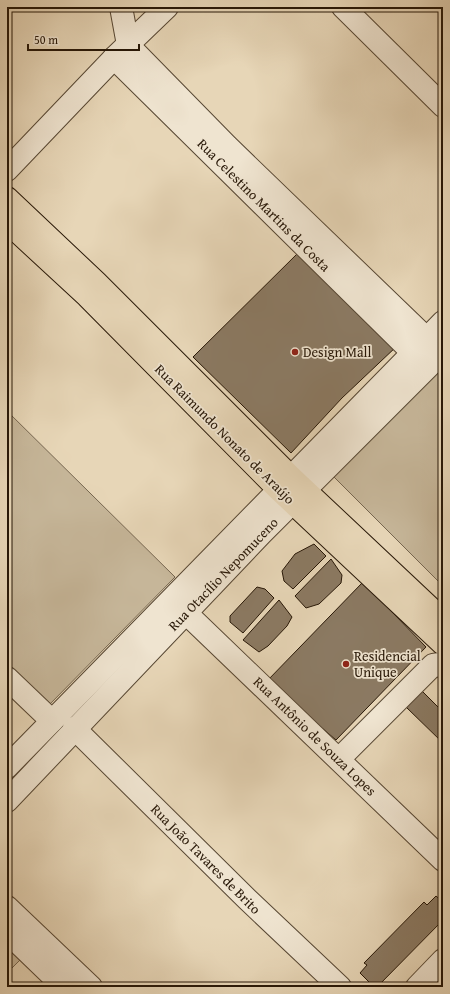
<svg xmlns="http://www.w3.org/2000/svg" width="450" height="994" font-family="'Gentium Book Plus',serif">
  <style>
    .green { fill: #c6b699; stroke: #766650 }
    .building { fill: #8b7a63; stroke: #271707 }
    .lines { fill: none; stroke-linecap: round; stroke-linejoin: round }
    .minor-casing { stroke: #574733; stroke-width: 24 }
    .major-casing { stroke: #271707; stroke-width: 24 }
    .minor { stroke: #efe4d0; stroke-width: 22 }
    .major { stroke: #e7d6b7; stroke-width: 22 }
    .poi-dot { fill: #8f2418; stroke: #efe4d0; stroke-width: 1.5 }
    .labels { text-anchor: middle; stroke-width: 3.5; stroke-linejoin: round; paint-order: stroke }
    .street-label { font-size: 14px; fill: #271707; stroke: #efe4d0 }
    .poi-label { font-size: 14px; fill: #271707; stroke: #efe4d0; text-anchor: start }
  </style>
  <rect width="100%" height="100%" fill="#e7d6b7"/>
  <filter id="stains"><feTurbulence type="fractalNoise" baseFrequency=".005" numOctaves="4"/><feColorMatrix values="0 0 0 0 .2 0 0 0 0 .09 0 0 0 0 .02 0 0 0 .5 -.17"/></filter>
  <radialGradient id="worn" r=".72"><stop offset=".6" stop-color="#630" stop-opacity="0"/><stop offset="1" stop-color="#630" stop-opacity=".3"/></radialGradient>
  <g class="green">
    <polygon points="443,366 443,586 334,477"/>
    <polygon points="7,411 175,577 49,705 7,663"/>
    <polygon points="7,936 26,954 7,973"/>
  </g>
  <g class="building">
    <polygon points="299,252 397,346 342,398 291,453 193,357"/>
    <polygon points="314,544 326,556 293,589 284,581 282,571 295,554"/>
    <polygon points="331,559 342,575 341,583 319,604 306,608 295,596"/>
    <polygon points="363,582 426,647 336,740 267,681"/>
    <polygon points="257,587 265,589 274,598 243,633 230,622 230,616"/>
    <polygon points="279,600 292,617 287,626 268,646 259,652 243,640"/>
    <polygon points="422,691 443,712 443,743 406,707"/>
    <polygon points="436,896 443,902 443,920 377,987 374,987 360,973 367,965 364,963 424,902 427,905"/>
  </g>
  <g class="lines">
    <g class="minor-casing">
      <g id="minor">
        <polyline points="121,7 128,45 227,146 427,339"/>
        <polyline points="343,7 443,106"/>
        <polyline points="114,58 413,353"/>
        <polyline points="7,170 114,58 167,7"/>
        <polyline points="186,613 443,860"/>
        <polyline points="7,678 52,721"/>
        <polyline points="74,728 247,899 340,987"/>
        <polyline points="339,759 433,665 440,664 443,667"/>
        <polyline points="7,767 443,322"/>
        <polyline points="7,801 262,533 443,352"/>
        <polyline points="7,907 91,987"/>
        <polyline points="7,932 64,987"/>
        <polyline points="417,987 443,960"/>
      </g>
    </g>
    <g class="major-casing">
      <g id="major">
        <polyline points="7,198 97,283 291,477 443,620"/>
        <polyline points="7,222 87,296 279,490 443,644"/>
      </g>
    </g>
    <use href="#minor" class="minor"/>
    <use href="#major" class="major"/>
  </g>
  <g class="poi-dot">
    <circle cx="295" cy="352" r="4"/>
    <circle cx="346" cy="664" r="4"/>
  </g>
  <g class="labels">
    <g class="street-label">
      <text transform="translate(264 205) rotate(45)" y="5">Rua Celestino Martins da Costa</text>
      <text transform="translate(225 434) rotate(45)" y="5">Rua Raimundo Nonato de Araújo</text>
      <text transform="translate(223 574) rotate(-46)" y="5">Rua Otacílio Nepomuceno</text>
      <text transform="translate(315 736) rotate(44)" y="5">Rua Antônio de Souza Lopes</text>
      <text transform="translate(206 859) rotate(45)" y="5">Rua João Tavares de Brito</text>
    </g>
    <g class="poi-label">
      <text x="303" y="357">Design Mall</text>
      <text x="354" y="661">Residencial<tspan x="354" dy="16">Unique</tspan></text>
    </g>
  </g>
  <rect width="450" height="994" fill="none" stroke="#e7d6b7" stroke-width="24"/>
  <rect x="8" y="8" width="434" height="978" fill="none" stroke="#271707" stroke-width="2"/>
  <rect x="12" y="12" width="426" height="970" fill="none" stroke="#271707"/>
  <path d="M28 44v6h111v-6" fill="none" stroke="#271707" stroke-width="2"/>
  <text x="34" y="44" font-size="12" fill="#271707" stroke="#efe4d0" stroke-width="3" paint-order="stroke">50 m</text>
  <rect width="100%" height="100%" filter="url(#stains)"/>
  <rect width="100%" height="100%" fill="url(#worn)"/>
</svg>
